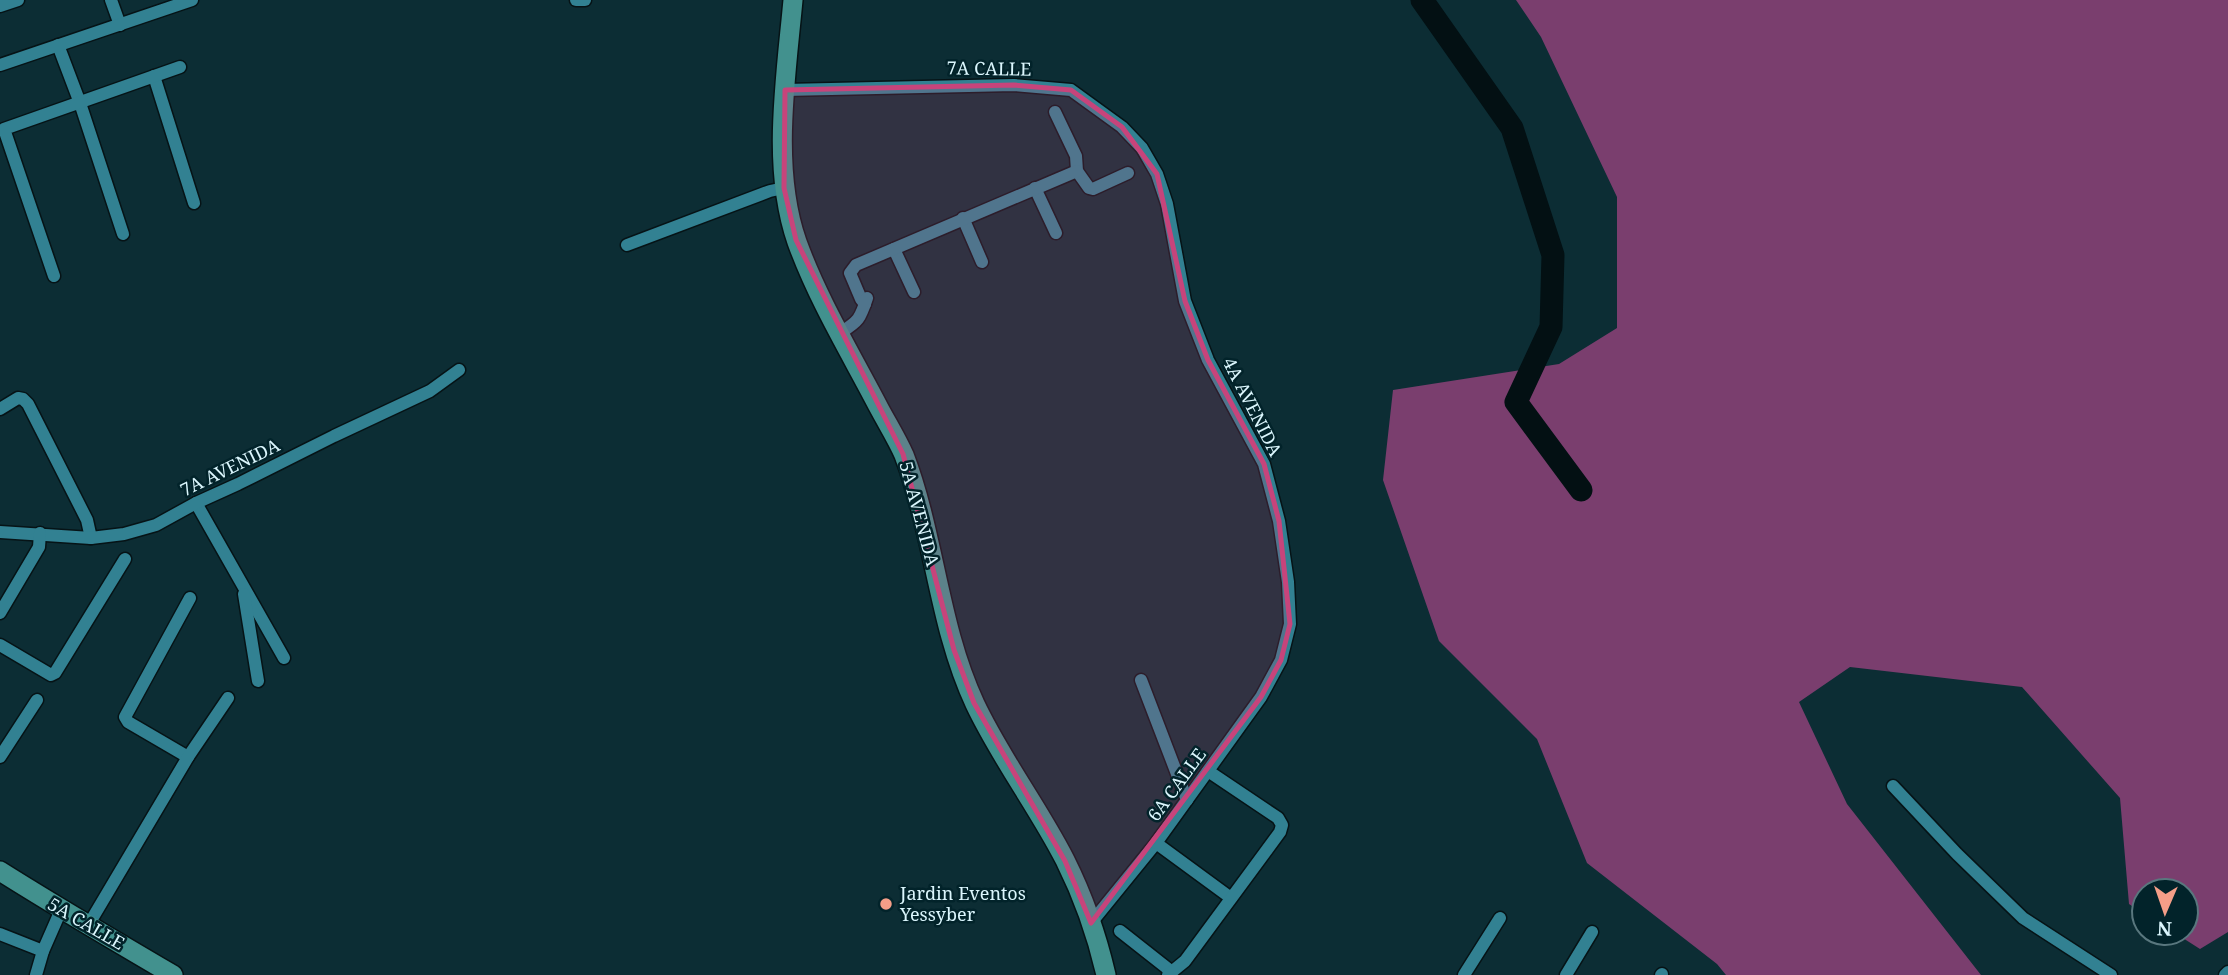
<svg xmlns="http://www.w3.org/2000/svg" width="2228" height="975" font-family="'Noto Serif',serif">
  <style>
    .forest { fill: #7a3e6e }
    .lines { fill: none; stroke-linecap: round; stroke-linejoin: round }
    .river { stroke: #031013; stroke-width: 23 }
    .street-casing { stroke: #061316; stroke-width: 15 }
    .secondary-casing { stroke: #061316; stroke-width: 22 }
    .street { stroke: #328192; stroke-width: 12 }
    .secondary { stroke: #42918e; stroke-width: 19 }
    .marked { fill: #c7447b; fill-opacity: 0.2; stroke: #c7447b; stroke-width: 5; stroke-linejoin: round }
    .poi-dot { fill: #f49e88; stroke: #02232a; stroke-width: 2.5 }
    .labels { text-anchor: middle; stroke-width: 5; stroke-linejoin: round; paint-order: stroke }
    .street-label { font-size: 18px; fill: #dbf6fd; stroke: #02232a }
    .poi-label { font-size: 18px; fill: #dbf6fd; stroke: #02232a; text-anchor: start }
  </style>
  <rect width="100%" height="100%" fill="#0c2d34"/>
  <polygon class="forest" points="1516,0 2228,0 2228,932 2200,949 2175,933 2186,933 2186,891 2144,891 2144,914 2129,904 2120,798 2022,687 1850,667 1799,702 1847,804 1981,975 1726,975 1717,964 1587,863 1537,739 1439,641 1383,480 1393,390 1559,364 1617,328 1617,197 1541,37"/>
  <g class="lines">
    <polyline class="river" points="1422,0 1512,128 1553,255 1551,327 1516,402 1581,490"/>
    <g class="street-casing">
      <g id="street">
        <polyline points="111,0 120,25"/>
        <polyline points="576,0 585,0"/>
        <polyline points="0,6 18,0"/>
        <polyline points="58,45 80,103 123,234"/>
        <polyline points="0,65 192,0"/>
        <polyline points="154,76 194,203"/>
        <polyline points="785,90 1014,85 1071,90 1122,127 1142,148 1157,174 1167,204 1185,301 1208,360 1264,464 1279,521 1288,582 1290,624 1281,660 1261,697 1156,843 1091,923"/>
        <polyline points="1055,112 1076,156 1077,171 1089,188 1093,189 1128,173"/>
        <polyline points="1035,188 1056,233"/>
        <polyline points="963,218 982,262"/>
        <polyline points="627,245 770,191 784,188"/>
        <polyline points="894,249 914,292"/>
        <polyline points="54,276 4,129 180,67"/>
        <polyline points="865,304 861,299 850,273 856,265 1077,171"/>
        <path d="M840,333C859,321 860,319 867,298"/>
        <polyline points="0,409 18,398 23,399 28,404 87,520 91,538"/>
        <polyline points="196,503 284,658"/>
        <polyline points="0,532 91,538 124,534 156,525 196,503 238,484 334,436 430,391 459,370"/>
        <polyline points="244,594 258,681"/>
        <polyline points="0,613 39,547 40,533"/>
        <polyline points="0,645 51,675 55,673 125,559"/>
        <polyline points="1141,680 1187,800"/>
        <polyline points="0,757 37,700"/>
        <polyline points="188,757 128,722 125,717 190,598"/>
        <polyline points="1893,786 1957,854 2023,918 2111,975"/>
        <polyline points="1156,843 1231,898"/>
        <polyline points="89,924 188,757 228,698"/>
        <polyline points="1120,931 1172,972"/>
        <polyline points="0,934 43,951"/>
        <polyline points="36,975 43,951 61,910"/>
        <polyline points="1168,975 1185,961 1280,832 1282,825 1278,818 1208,771"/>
        <polyline points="1464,975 1500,918"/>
        <polyline points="1566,975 1592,932"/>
        <polyline points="1661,975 1662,974"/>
        <polyline points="2225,975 2228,972"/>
      </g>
    </g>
    <g class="secondary-casing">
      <g id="secondary">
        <path d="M793,0C786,77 771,168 797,242C818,300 851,354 879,408C887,423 897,439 904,455C935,536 938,625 975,704C1001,759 1038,807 1065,860C1083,896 1097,936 1106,975"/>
        <path d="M0,871C57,907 115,941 173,975"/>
      </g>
    </g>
    <use href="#street" class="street"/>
    <use href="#secondary" class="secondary"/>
  </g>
  <path class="marked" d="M1014,85L1071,90L1122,127L1157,174L1185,301L1208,360L1264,464L1279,521L1290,624L1281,660L1261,697L1091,923L1065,861L974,703L954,650L903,454L796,240L784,188L785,90Z"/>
  <circle class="poi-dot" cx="886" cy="904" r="7"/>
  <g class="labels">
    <g class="street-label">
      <text transform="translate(989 69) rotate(1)" y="6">7A CALLE</text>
      <text transform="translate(1252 407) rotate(63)" y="6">4A AVENIDA</text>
      <text transform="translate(230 468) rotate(-26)" y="6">7A AVENIDA</text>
      <text transform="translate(919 514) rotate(75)" y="6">5A AVENIDA</text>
      <text transform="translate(1177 785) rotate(-54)" y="6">6A CALLE</text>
      <text transform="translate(86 924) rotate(30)" y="6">5A CALLE</text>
    </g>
    <g class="poi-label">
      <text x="900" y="900">Jardin Eventos<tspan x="900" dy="21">Yessyber</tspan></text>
    </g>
  </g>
  <g transform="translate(2165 912) rotate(182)"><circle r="33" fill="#02232a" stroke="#59777e" stroke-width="2"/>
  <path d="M0-5L12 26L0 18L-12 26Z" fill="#f49e88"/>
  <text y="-10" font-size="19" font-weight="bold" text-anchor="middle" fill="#dbf6fd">N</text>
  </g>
</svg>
